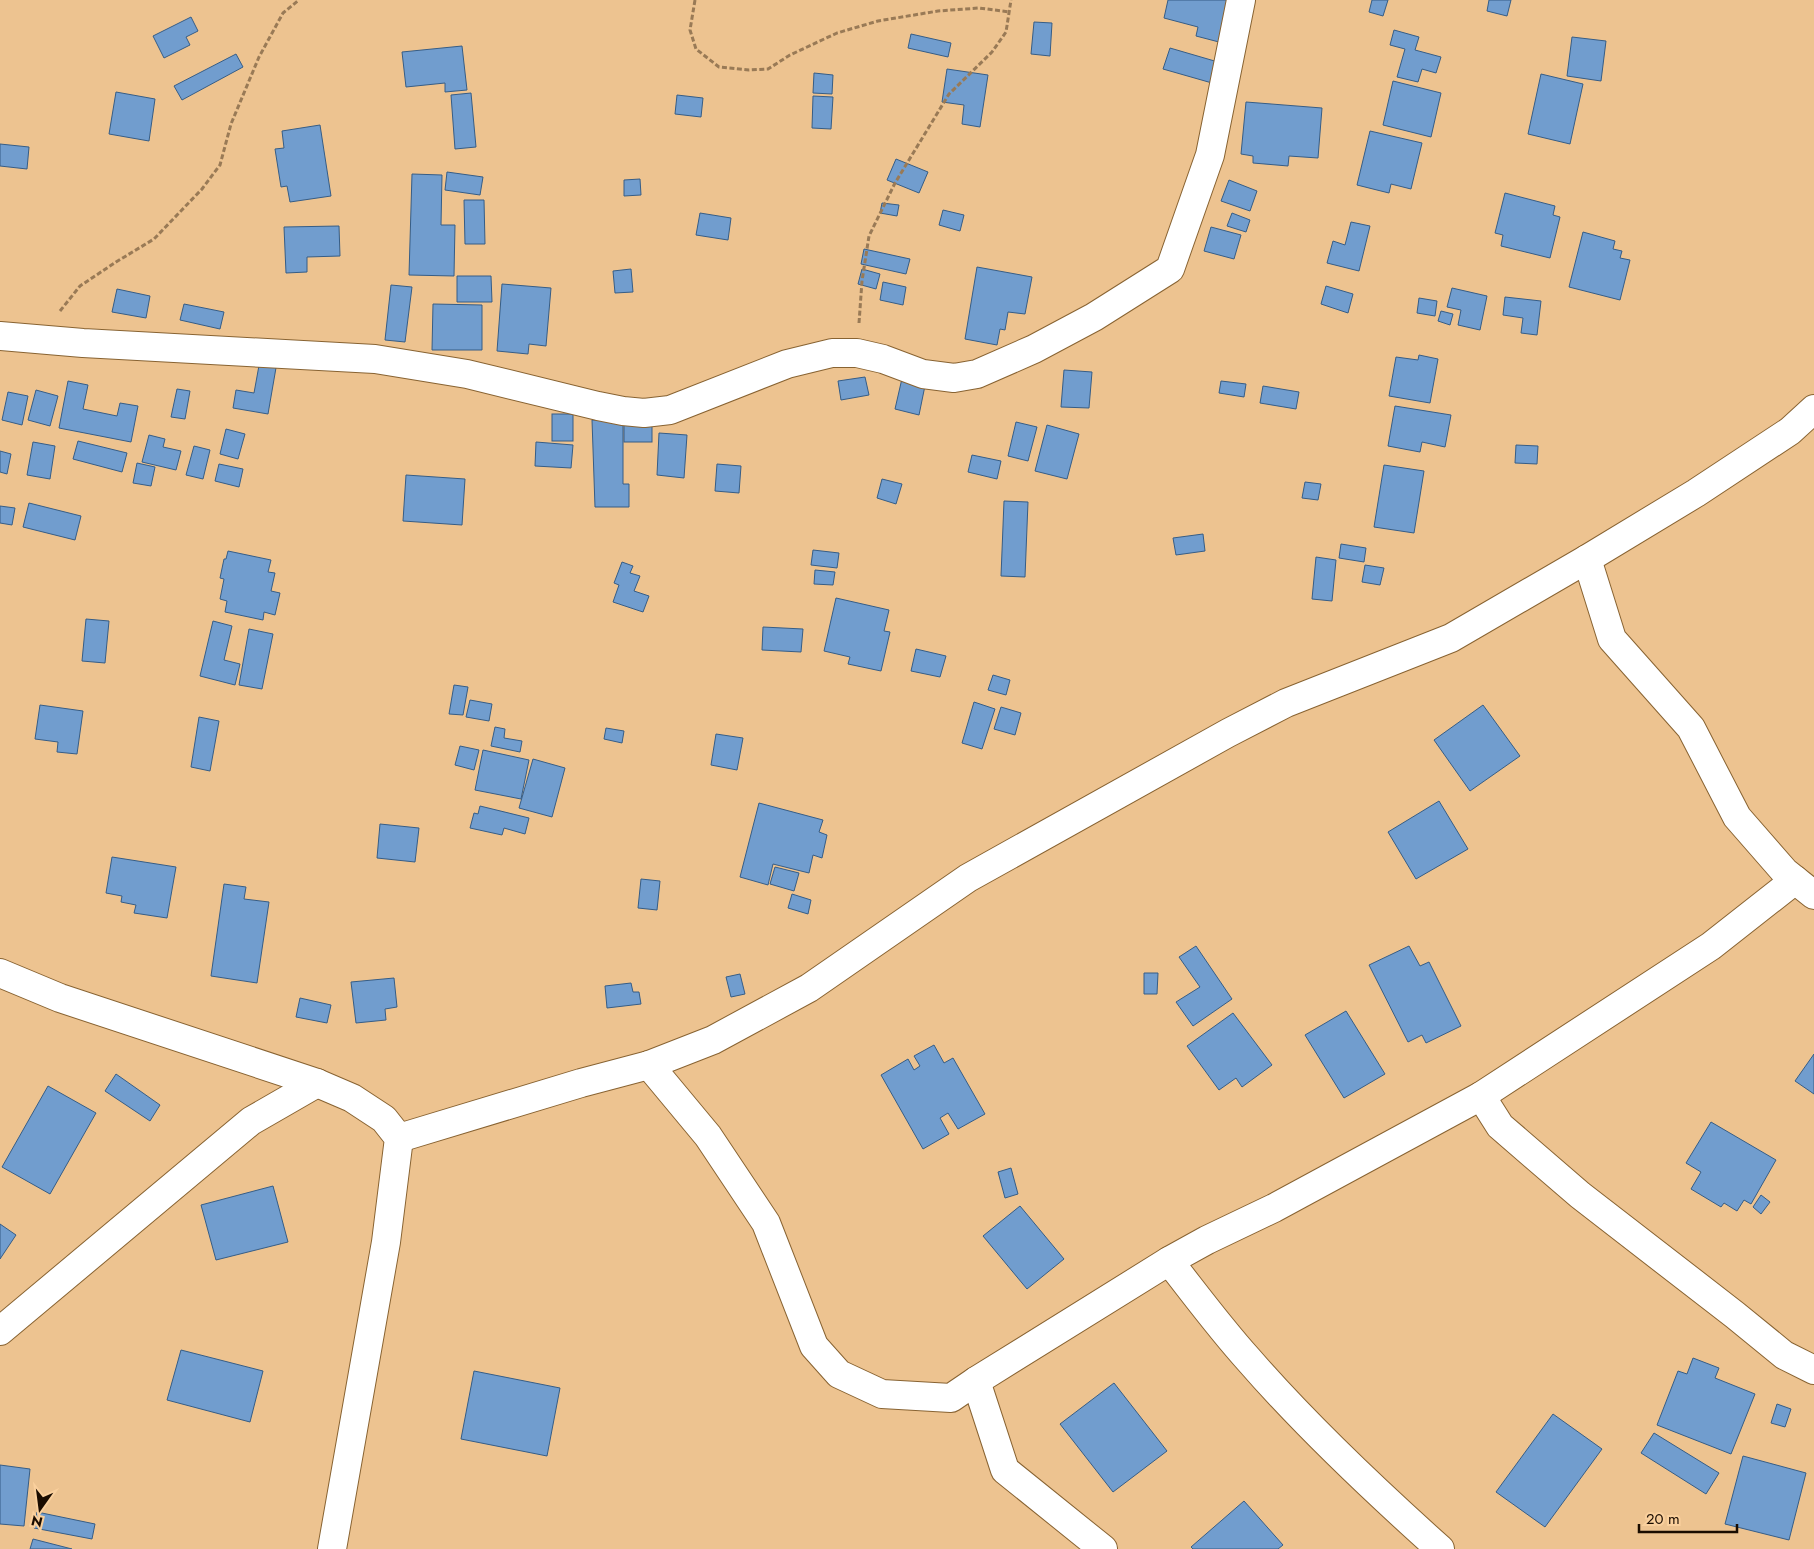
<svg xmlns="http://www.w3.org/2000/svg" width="1814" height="1549" font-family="Jost,sans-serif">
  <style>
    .building { fill: #719dce; stroke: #365d86 }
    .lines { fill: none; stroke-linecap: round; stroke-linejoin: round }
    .minor-casing { stroke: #886332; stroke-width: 30 }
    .tertiary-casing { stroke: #886332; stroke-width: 30 }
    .path { stroke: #997a56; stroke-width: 3; stroke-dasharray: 5 2.5; stroke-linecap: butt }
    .minor { stroke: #fff; stroke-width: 28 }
    .tertiary { stroke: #fff; stroke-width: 28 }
  </style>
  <rect width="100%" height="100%" fill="#edc390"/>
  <g class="building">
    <polygon points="1168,0 1228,0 1219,42 1196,36 1198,27 1164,18"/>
    <polygon points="1372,0 1388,0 1383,16 1369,12"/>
    <polygon points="1489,0 1511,0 1507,16 1487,11"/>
    <polygon points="191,17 198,31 186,37 190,45 164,58 153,36"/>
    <polygon points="1034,22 1052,23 1050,56 1031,54"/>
    <polygon points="1394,30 1419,37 1415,50 1441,57 1436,73 1422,69 1418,82 1397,77 1405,49 1390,45"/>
    <polygon points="911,34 951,43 948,57 908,48"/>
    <polygon points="1572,37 1606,41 1601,81 1567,76"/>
    <polygon points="462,46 467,90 445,92 445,83 406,87 402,52"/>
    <polygon points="1170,48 1218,62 1212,83 1163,69"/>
    <polygon points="236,54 243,67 182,100 174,86"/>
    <polygon points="947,69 988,75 980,127 962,124 964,105 942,102"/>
    <polygon points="814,73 833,75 832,94 813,93"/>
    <polygon points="1541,74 1583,84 1570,144 1528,134"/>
    <polygon points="1393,81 1441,93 1431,137 1383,125"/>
    <polygon points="116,92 155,99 149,141 109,134"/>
    <polygon points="471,93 476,147 455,149 451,95"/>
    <polygon points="677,95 703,98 701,117 675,114"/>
    <polygon points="813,96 833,97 831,129 812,128"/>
    <polygon points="1246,102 1322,108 1318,158 1289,156 1288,166 1253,163 1253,156 1241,154"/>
    <polygon points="320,125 331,196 290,202 287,186 281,187 275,149 284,148 282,131"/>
    <polygon points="1370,131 1422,143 1411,189 1391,184 1389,193 1357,185"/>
    <polygon points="0,144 29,147 27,169 0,166"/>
    <polygon points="896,159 928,172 919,193 887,180"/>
    <polygon points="447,172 483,177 480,195 445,190"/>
    <polygon points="412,174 442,175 441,225 455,225 454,276 409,275"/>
    <polygon points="640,179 641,195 624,196 624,180"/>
    <polygon points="1229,180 1257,191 1250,211 1221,201"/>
    <polygon points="1505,193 1555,206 1553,215 1560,217 1550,258 1501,246 1503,235 1495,233"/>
    <polygon points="464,200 484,200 485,244 465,244"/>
    <polygon points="882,203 899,205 897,216 880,213"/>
    <polygon points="943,210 964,215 960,231 939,225"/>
    <polygon points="700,213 731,218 728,240 696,235"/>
    <polygon points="1232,213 1250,220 1246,232 1227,226"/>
    <polygon points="1351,222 1370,226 1359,271 1327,263 1333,241 1345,245"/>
    <polygon points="339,226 340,256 307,257 307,272 286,273 284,227"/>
    <polygon points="1211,227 1241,235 1234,259 1204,251"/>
    <polygon points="1583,232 1615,241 1613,249 1622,251 1620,258 1630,260 1620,300 1569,287"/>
    <polygon points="864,249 910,259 906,274 861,264"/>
    <polygon points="977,267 1032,277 1025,314 1008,312 1005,330 1000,329 997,345 965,339"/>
    <polygon points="631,269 633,292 615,293 613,271"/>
    <polygon points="862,269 880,274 876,289 858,284"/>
    <polygon points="457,276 491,276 492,302 457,302"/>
    <polygon points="883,282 906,287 903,305 880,300"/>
    <polygon points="502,284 551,288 546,346 529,344 528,354 497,351"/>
    <polygon points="391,285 412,287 405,342 385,340"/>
    <polygon points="1326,286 1353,294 1348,313 1321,304"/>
    <polygon points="1452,288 1487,296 1480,330 1458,325 1461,310 1447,307"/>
    <polygon points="117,289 150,296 146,318 112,312"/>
    <polygon points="1505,297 1541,301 1537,335 1521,333 1523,318 1503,315"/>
    <polygon points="1419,298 1437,301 1435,316 1417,313"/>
    <polygon points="184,304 224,312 220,329 180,320"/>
    <polygon points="433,304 482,305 482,350 432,350"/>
    <polygon points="1441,311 1453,314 1450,325 1438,321"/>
    <polygon points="1419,355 1438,359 1430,403 1389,396 1396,357 1418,360"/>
    <polygon points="260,360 277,362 268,414 233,408 236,390 254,393"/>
    <polygon points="906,361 929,366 919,415 895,409"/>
    <polygon points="1064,370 1092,372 1089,408 1061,407"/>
    <polygon points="865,377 869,395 841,400 838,381"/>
    <polygon points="68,381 88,385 83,409 117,416 120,403 138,406 131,442 59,428"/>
    <polygon points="1221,381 1246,384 1244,397 1219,393"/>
    <polygon points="1263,386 1299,392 1296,409 1260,403"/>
    <polygon points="177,389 190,391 185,419 171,417"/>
    <polygon points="36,390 58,396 50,426 28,420"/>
    <polygon points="8,392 28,396 22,425 2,420"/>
    <polygon points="1395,406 1451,415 1445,447 1422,442 1420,452 1388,446"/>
    <rect x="552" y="414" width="21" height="27"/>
    <polygon points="592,420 623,420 623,484 629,484 629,507 595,507"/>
    <rect x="624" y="421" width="28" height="21"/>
    <polygon points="1016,422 1037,427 1028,461 1008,456"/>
    <polygon points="1047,425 1079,434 1067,479 1035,471"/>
    <polygon points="226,429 245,434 238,459 220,454"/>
    <polygon points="659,433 687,435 684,478 657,475"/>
    <polygon points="149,435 165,439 163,447 181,451 176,470 142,462"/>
    <polygon points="78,441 127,453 122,472 73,459"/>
    <polygon points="33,442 55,446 50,479 27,475"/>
    <polygon points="536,442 573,445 571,468 535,466"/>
    <polygon points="1516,445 1538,446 1537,464 1515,463"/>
    <polygon points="194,446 210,450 203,479 186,475"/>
    <polygon points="0,451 11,454 7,474 0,472"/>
    <polygon points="972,455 1001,461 997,479 968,472"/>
    <polygon points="137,463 155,467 151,486 133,483"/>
    <polygon points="219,464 243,469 239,487 215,481"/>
    <polygon points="717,464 741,466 739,493 715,491"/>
    <polygon points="1384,465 1424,471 1414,533 1374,527"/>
    <polygon points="406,475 465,479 462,525 403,521"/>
    <polygon points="882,479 902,484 896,504 877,498"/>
    <polygon points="1305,482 1321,484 1318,500 1302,498"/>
    <polygon points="1004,501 1028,502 1025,577 1001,576"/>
    <polygon points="29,503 81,516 75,540 23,527"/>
    <polygon points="0,506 15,508 12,525 0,523"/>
    <polygon points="1203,534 1205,551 1176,555 1173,538"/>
    <polygon points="1341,544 1366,548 1364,562 1339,558"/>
    <polygon points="813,550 839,553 837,568 811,565"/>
    <polygon points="228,551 271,560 268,572 275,573 271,591 280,593 275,615 264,612 263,620 225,612 227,601 220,599 224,579 220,578 224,559 226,559"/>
    <polygon points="1316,557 1336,560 1332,601 1312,599"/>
    <polygon points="622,562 633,566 630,573 640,576 634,591 649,596 643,612 613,602 619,585 614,583"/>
    <polygon points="1365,565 1384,568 1380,585 1362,582"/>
    <polygon points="815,570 835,572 833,585 814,584"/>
    <polygon points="836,598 889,610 884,631 890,632 881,671 848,664 850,657 824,651"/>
    <polygon points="86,619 109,621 105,663 82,661"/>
    <polygon points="213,621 232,626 224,660 240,664 235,685 200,676"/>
    <polygon points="763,627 803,629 801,652 762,650"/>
    <polygon points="249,629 273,634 262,689 239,685"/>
    <polygon points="916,649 946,656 940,677 911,671"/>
    <polygon points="993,675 1010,680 1006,695 988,690"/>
    <polygon points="454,685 468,687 463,715 449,714"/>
    <polygon points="470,700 492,704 489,721 466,717"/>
    <polygon points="974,702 995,709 982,749 962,743"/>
    <polygon points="40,705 83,711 77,754 57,752 58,742 35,739"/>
    <polygon points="1483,705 1520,756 1470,791 1434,740"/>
    <polygon points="1001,707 1021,713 1015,735 994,729"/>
    <polygon points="199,717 219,721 210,771 191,767"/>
    <polygon points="495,727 505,729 504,738 522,741 520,752 491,746"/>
    <polygon points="606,728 624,731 622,743 604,739"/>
    <polygon points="716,734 743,738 737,770 711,765"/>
    <polygon points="460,746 479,750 474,770 455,765"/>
    <polygon points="483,750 529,760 521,799 475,790"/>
    <polygon points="533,759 565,768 552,817 519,808"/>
    <polygon points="1439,801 1468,849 1416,879 1388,832"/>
    <polygon points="759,803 823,820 819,832 827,835 822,858 813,855 809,873 773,864 768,885 740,877"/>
    <polygon points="480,806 529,818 525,834 504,828 502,835 470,828 474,813 478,814"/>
    <polygon points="380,824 419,828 415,862 377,858"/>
    <polygon points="112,857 176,867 167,918 134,913 136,905 121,902 122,896 106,893"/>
    <polygon points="775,867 799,873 794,891 770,884"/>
    <polygon points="641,879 660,881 657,910 638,908"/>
    <polygon points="224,884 246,887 244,899 269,902 257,983 211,976"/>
    <polygon points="792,894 811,900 808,914 788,908"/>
    <polygon points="1196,946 1232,999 1193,1026 1176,1002 1200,987 1179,957"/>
    <polygon points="1409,946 1420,966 1429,962 1461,1026 1426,1043 1422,1035 1408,1042 1369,965"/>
    <polygon points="1144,973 1158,973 1157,994 1144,994"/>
    <polygon points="740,974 745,994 731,997 726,977"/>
    <polygon points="394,978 397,1007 385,1009 386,1020 356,1023 351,982"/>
    <polygon points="631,983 633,992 639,992 641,1004 607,1008 605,986"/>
    <polygon points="300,998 331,1005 327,1023 296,1017"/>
    <polygon points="1346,1011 1385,1074 1344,1098 1305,1035"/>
    <polygon points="1233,1013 1272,1065 1242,1087 1236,1078 1219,1090 1187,1046"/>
    <polygon points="934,1045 944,1063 953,1058 985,1114 958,1129 948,1113 940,1118 949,1134 923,1149 881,1075 908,1059 914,1070 920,1066 914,1056"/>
    <polygon points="1814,1054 1814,1094 1795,1081"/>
    <polygon points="116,1074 160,1105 150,1121 105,1091"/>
    <polygon points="48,1086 96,1113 50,1194 2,1167"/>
    <polygon points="1711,1122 1776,1160 1751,1204 1744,1200 1737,1211 1724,1203 1721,1207 1691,1189 1701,1172 1686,1163"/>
    <polygon points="1011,1168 1018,1194 1005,1198 998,1172"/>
    <polygon points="273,1186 288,1242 216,1260 201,1205"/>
    <polygon points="1761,1195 1770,1202 1761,1214 1753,1207"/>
    <polygon points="1020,1206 1064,1259 1027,1289 983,1236"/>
    <polygon points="0,1224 16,1235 0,1259"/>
    <polygon points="181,1350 263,1371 250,1422 167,1400"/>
    <polygon points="1693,1358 1719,1368 1715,1378 1755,1394 1731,1454 1657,1425 1678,1371 1687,1374"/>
    <polygon points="474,1371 560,1388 547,1456 461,1439"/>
    <polygon points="1114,1383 1167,1451 1113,1492 1060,1424"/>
    <polygon points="1777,1404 1791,1409 1785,1427 1771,1423"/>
    <polygon points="1553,1414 1602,1449 1545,1527 1496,1492"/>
    <polygon points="1654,1433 1719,1473 1706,1494 1641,1453"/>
    <polygon points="1743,1456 1806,1473 1789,1540 1725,1524"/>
    <polygon points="0,1465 30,1469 24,1526 0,1524"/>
    <polygon points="1244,1501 1283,1545 1278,1549 1193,1549 1191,1547"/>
    <polygon points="37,1512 95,1524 92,1539 34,1528"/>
    <polygon points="33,1539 72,1549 30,1549"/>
  </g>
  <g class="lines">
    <g class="minor-casing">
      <g id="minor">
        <polyline points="0,336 83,343 375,359 467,374 598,406 623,411 644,413 670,410 787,364 832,353 857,353 883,359 923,374 954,378 977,374 1034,349 1094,317 1170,269 1210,155 1241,0"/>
        <polyline points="1587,559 1612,639 1691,728 1737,817 1785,872 1814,895"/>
        <polyline points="649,1065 708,1136 766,1223 814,1346 839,1374 882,1394 951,1398 976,1381 1169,1261 1207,1240 1274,1208 1481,1096 1500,1126 1580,1195 1735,1315 1784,1355 1814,1370"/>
        <polyline points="1481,1096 1711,946 1795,880"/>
        <polyline points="399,1138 581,1083 649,1065 713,1040 809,988 968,878 1228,733 1286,703 1451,638 1587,559 1696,493 1790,431 1814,409"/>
        <path d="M1169,1261C1195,1294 1220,1328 1248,1359C1307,1427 1373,1489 1440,1549"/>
        <polyline points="0,1331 251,1121 317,1083"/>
        <polyline points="976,1381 1005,1470 1103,1549"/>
      </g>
    </g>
    <g class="tertiary-casing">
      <polyline id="tertiary" points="0,973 60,998 317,1083 352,1098 384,1119 399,1138 386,1242 332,1549"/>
    </g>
    <g class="path">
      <polyline points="695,0 690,30 696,49 719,67 749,70 768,69 790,55 837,33 878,21 938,11 979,8 1010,12"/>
      <polyline points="60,311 80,286 116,262 154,239 202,189 220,165 231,124 259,57 283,13 299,0"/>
      <polyline points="859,323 862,281 869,236 895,183 949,94 992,52 1006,32 1011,0"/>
    </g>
    <use href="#minor" class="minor"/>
    <use href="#tertiary" class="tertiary"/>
  </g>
  <g transform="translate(40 1509) rotate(194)" stroke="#fad09d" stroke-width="4" paint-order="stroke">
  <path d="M0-4L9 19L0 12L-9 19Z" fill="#1a0c00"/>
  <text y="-8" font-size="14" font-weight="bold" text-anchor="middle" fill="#1a0c00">N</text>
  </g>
  <path d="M1639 1524v8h98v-8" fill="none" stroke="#1a0c00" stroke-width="2.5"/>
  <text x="1646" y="1524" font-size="15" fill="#1a0c00" stroke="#fad09d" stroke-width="4" paint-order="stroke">20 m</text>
</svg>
